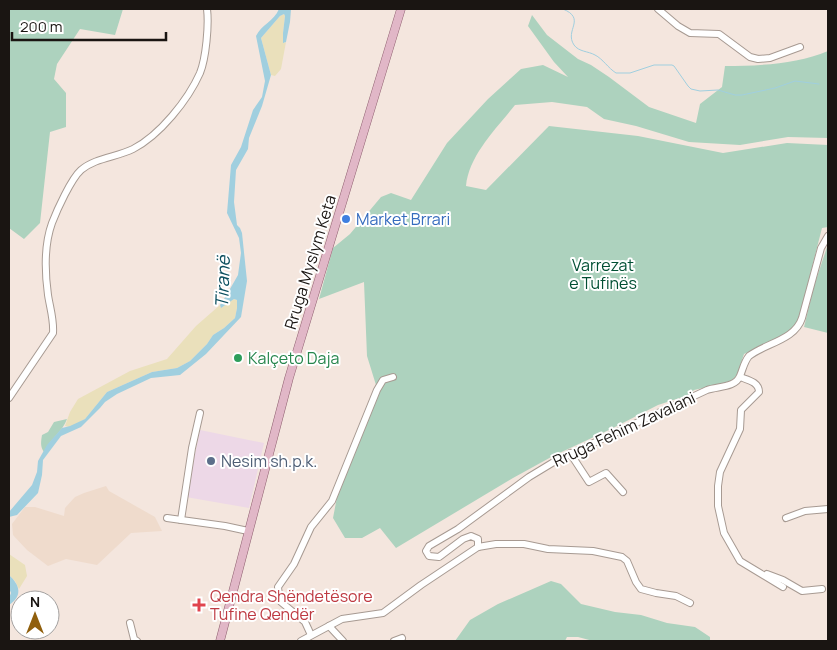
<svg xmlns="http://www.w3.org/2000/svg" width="837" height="650" font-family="Manrope,sans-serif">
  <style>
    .commercial { fill: #edd8e7 }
    .industrial { fill: #efdbcc }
    .green { fill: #add2be }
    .sand { fill: #eae0bb }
    .water { fill: #a0cfdf }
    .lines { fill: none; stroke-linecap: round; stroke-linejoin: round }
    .stream { stroke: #a0cfdf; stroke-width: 1 }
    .minor-casing { stroke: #a79a92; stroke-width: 8 }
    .major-casing { stroke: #8e5f6f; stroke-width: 9 }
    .minor { stroke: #fff; stroke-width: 6 }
    .major { stroke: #e1b7c7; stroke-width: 8 }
    .shop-dot { fill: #3f7fe0; stroke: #fff; stroke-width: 2 }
    .leisure-dot { fill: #2e9e5b; stroke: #fff; stroke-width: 2 }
    .service-dot { fill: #5c6f8a; stroke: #fff; stroke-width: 2 }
    .health-dot { fill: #e0444e; stroke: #fff; stroke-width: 2 }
    .labels { text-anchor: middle; stroke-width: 4; stroke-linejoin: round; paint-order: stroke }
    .shop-label { font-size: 16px; fill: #366cbe; stroke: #fff; text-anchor: start }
    .street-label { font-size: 16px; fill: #1a1512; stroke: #fff }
    .park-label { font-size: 16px; fill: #004f33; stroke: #fff }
    .leisure-label { font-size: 16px; fill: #27864d; stroke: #fff; text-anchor: start }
    .service-label { font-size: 16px; fill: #4e5e75; stroke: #fff; text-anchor: start }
    .health-label { font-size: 16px; fill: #be3a42; stroke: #fff; text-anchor: start }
    .water-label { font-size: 18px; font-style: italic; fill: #0b4e5e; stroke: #fff }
  </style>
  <rect width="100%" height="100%" fill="#f4e6de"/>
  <polygon class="commercial" points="200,430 264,443 249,508 186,497"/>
  <polygon class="industrial" points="106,486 109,491 155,517 162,531 131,533 97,565 66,559 48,566 27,550 13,535 12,524 25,507 35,507 64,516 65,508 75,497 84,493"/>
  <g class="green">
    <polygon points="9,9 123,9 115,35 80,29 57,64 54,79 66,93 66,127 50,132 40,223 24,239 9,228"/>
    <path d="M532,15L547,35L578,59L591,65L609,77L649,107L696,123L700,104L722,87L725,66C759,66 797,64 828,51V138L788,137L740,145L689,142L636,126L604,119L587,107L552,102L515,105C496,129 469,155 466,186L486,190L549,126L638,136L723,153L787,143L828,145V227L822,228L798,322L791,332L744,354L737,375L730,382L694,390L689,395L658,405L611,429L553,456L513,478L396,548L380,528L362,538H345L333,518L338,492L377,396L384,383L388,381L378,382L376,385L367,356L364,282L319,299L333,248L350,234L381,197L391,193L411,200L447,143L488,99L521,69L543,65L568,77L554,62L528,26Z"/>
    <polygon points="828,244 828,333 804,327 814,286"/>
    <path d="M67,419C63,431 50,439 44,452C40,447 41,441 42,435L48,432L54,422Z"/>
    <polygon points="551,581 561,584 581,604 615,612 641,615 667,623 695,627 710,637 710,641 593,641 578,637 567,637 565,641 455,641 470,620 498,604"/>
  </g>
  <g class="sand">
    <polygon points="284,14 285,16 283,33 284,43 286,42 281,69 275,76 271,75 261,38 280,16"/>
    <polygon points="234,299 237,300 237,308 235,318 224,328 213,335 207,344 190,361 177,368 152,372 107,392 85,419 70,427 65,426 70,412 78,399 130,371 167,359 196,326 220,305 221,308"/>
    <polygon points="9,554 25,565 27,576 19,589 15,581 9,575"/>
  </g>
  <g class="water">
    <path d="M279,9H291L290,22L286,42L283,43V33L285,16L284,14L280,16L261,38L271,75L262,106L249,138L248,149L236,170L234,202L237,225L240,228L242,233L247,281L241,317L206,354L180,375L151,378L117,394L105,402L100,408L81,427L61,436L43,460L42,475L38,493L17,515L9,517V512L32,485L37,472L38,461L47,445L62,428L70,426L85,419L107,392L152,372L177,368L190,361L207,344L213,335L224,328L235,318L237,308V300L234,299L221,308L220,305L226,296L238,275L241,253L239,238L227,213L231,165L241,147L253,110L262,97L265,81L256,36C261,25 274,21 279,9Z"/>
    <path d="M9,575C20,585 23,596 9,605V598L11,593L9,588Z"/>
  </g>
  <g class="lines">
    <path class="stream" d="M563,9C587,19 564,30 574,45C579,52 588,51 595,55C603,59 608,68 616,73H630L654,65H672L674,66L688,86L691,89L700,91L718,90L735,95H742L775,88L795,81L819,84"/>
    <g class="minor-casing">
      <g id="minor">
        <polyline points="658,9 678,26 690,33 719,34 750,57 758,59 770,58 800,47"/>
        <path d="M740,377C748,380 759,382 759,392L741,410L740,429L720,472L718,486V506L724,533L740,561L783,587"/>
        <path d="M9,398L53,333C54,320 50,308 48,295C45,273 44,245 52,223C57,210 71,179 81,170C95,158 117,157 133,149C160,135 188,100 200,73C206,58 209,25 207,9"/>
        <polyline points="570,453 589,482 606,473 623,492"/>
        <polyline points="167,518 225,526 248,531"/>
        <polyline points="786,518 805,511 828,509"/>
        <polyline points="181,520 192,448 200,413"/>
        <path d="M478,547V539L471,536L463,539L439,557L429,556L426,551L429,546L458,529L529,477L557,460L707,390C718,386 735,388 740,376C743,369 744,362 749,356C766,343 795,340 802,318L821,248L828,236"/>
        <polyline points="767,574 783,580 802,591 822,589"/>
        <polyline points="130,623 134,639 137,641"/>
        <polyline points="329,626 343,641"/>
        <polyline points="311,635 305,622 281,602 279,596 278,587 294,564 311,527 332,501 377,390 383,380 393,377"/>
        <polyline points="301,641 342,619 383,613 421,585 478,547 496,544 524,544 548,549 593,551 622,557 627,561 636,582 641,589 656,593 676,596 690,603"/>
        <polyline points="394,641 402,638"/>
      </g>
    </g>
    <g class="major-casing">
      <polyline id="major" points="220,641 289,378 401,9"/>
    </g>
    <use href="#minor" class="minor"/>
    <use href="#major" class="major"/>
  </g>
  <circle class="shop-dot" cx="346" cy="219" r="5"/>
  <circle class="leisure-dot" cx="238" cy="358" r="5"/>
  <circle class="service-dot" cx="211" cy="461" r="5"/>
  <path class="health-dot" d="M196.5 597.5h5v5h5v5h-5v5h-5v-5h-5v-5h5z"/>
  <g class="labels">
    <g class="shop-label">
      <text x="356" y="225">Market Brrari</text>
    </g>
    <g class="street-label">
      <text transform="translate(310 262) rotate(-73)" y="6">Rruga Myslym Keta</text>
      <text transform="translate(624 429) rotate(-25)" y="6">Rruga Fehim Zavalani</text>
    </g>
    <g class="park-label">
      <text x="603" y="271">Varrezat<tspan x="603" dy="18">e Tufinës</tspan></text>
    </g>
    <g class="leisure-label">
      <text x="248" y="364">Kalçeto Daja</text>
    </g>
    <g class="service-label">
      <text x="221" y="467">Nesim sh.p.k.</text>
    </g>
    <g class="health-label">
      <text x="210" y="602">Qendra Shëndetësore<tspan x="210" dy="18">Tufine Qendër</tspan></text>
    </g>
    <g class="water-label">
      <text transform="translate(223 282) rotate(-88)" y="6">Tiranë</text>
    </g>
  </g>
  <rect width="837" height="650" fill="none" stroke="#1a1512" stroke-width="20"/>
  <g transform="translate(35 615)"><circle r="24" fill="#ffffff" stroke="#a3a1a0"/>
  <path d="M0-4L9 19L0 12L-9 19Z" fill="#905f0d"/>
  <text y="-8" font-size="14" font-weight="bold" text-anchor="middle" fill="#1a1512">N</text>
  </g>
  <path d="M12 32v8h154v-8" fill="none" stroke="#1a1512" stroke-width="2.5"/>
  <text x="20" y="32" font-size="15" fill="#1a1512" stroke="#ffffff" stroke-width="4" paint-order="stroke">200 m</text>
</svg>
